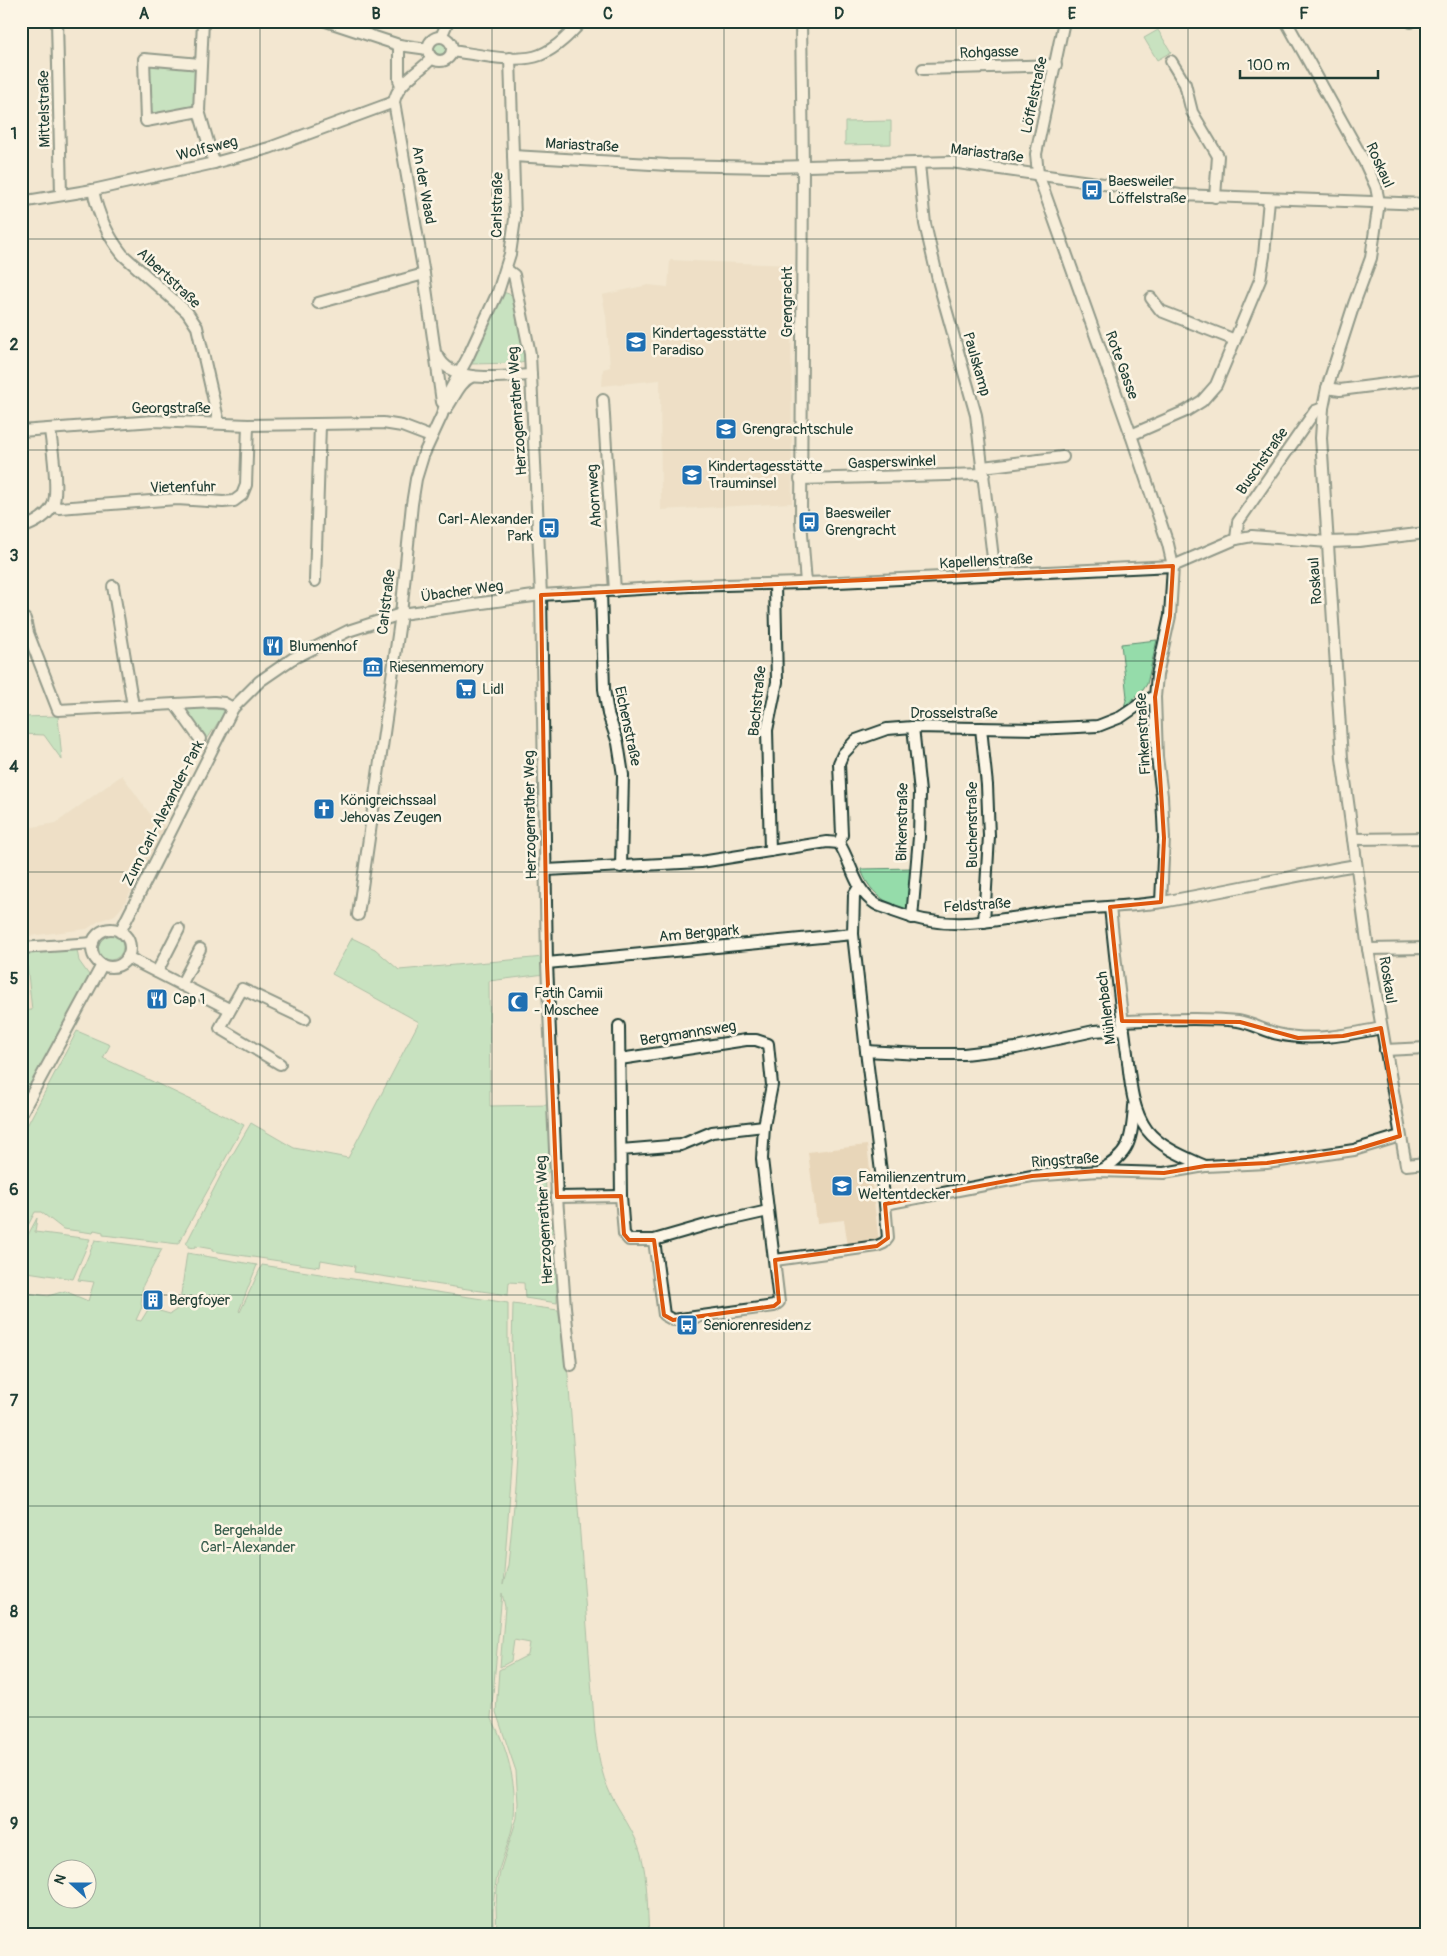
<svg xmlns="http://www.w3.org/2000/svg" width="1447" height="1956" font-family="Pangolin,sans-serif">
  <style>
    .built { fill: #e8d6b9 }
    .green { fill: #95dcaa; stroke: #5a8c6f; fill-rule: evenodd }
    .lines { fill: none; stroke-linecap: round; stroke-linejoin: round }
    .minor-casing { stroke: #1f3d34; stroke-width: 14 }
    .minor { stroke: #fcf5e5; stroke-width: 10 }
    .marked { fill: none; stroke: #de580e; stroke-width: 4; stroke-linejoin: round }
    .grid { fill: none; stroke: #1f3d34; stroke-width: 1; stroke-opacity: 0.55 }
    .labels { text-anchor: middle; stroke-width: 5; stroke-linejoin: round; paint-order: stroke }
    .street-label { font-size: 15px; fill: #1f3d34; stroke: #fcf5e5 }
    .poi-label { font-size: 15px; fill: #1f3d34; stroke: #fcf5e5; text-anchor: start }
    .park-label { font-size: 15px; fill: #375d4c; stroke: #fcf5e5 }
    .neatline { fill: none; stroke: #1f3d34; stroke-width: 2 }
    .grid-label { font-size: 16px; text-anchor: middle; font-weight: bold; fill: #1f3d34 }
  </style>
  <rect width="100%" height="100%" fill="#f3e7d1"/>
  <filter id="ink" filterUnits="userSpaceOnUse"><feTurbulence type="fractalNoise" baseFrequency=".02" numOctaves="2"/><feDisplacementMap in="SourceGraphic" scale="10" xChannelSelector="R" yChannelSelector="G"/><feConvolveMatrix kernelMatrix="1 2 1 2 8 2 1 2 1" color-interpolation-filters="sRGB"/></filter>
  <g filter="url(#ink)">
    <g class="built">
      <polygon points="670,260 791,265 792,503 661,510 660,380 602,386 603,369 610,367 606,316 602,295 648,285 668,287"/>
      <polygon points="122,775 155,821 166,826 123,906 115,915 99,921 87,929 21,937 21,829 56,823"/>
      <polygon points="21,956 26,956 32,1011 21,1011"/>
      <polygon points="867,1145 879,1242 848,1246 844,1220 817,1223 808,1152"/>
    </g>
    <g class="green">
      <polygon points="1158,30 1171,52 1157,60 1144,38"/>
      <circle cx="440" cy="48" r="6"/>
      <polygon points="151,65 191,67 195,71 196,107 151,117 148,72"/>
      <polygon points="891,121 891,144 845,145 845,122"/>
      <polygon points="503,292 512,295 514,302 525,362 520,363 470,364"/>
      <polygon points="1157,640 1147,684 1143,690 1124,707 1127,697 1121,644"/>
      <polygon points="179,707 226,710 204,744"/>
      <polygon points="58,716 62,760 44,735 21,734 21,717"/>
      <path d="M913,868L908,910C886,905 868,891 861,869Z"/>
      <circle cx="110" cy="947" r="13"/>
      <polygon points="352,938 375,949 399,970 544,957 545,974 489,981 490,1106 549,1105 552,1169 545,1175 546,1190 553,1194 554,1199 547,1205 548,1220 555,1224 556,1229 549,1235 549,1250 557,1254 561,1289 557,1289 557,1303 525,1298 524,1283 509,1282 508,1295 354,1272 355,1266 321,1260 320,1267 212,1251 212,1249 195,1246 194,1248 188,1247 188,1245 186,1244 224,1169 251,1123 294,1148 348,1158 419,1022 332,974"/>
      <polygon points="77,950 79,961 89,975 21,1109 21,1011 32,1010 26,956 21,956 21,953"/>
      <polygon points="77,1031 110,1045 103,1058 244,1125 178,1244 103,1235 103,1232 94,1230 93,1233 63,1229 41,1212 35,1212 21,1239 21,1137"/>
      <polygon points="37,1218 35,1232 90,1239 73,1279 21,1271 21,1248"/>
      <path d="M95,1240L162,1249L143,1285L141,1304L142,1307L136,1320L141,1321L149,1308L170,1314L179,1308L187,1253L257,1265L239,1311L240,1312L262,1265L508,1303V1342L514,1439L503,1585L508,1565L516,1485L519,1441L512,1349L513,1304L558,1310L568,1375L595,1733C598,1753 601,1774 610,1793C620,1813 635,1832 641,1854C648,1880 647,1908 649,1935H497L496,1907L497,1889L500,1872L517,1818L518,1803L516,1771L496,1712L499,1670L528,1655L530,1643L514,1640L511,1661L500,1667L505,1607L502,1593L491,1717C507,1747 517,1783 514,1817C512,1836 503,1855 498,1873C493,1893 492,1915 494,1935H21V1292L48,1296L65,1291L88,1301L94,1282L78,1280ZM58,1868H88V1898H58Z"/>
    </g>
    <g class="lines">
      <g class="minor-casing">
        <g id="minor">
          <polyline points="57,21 61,195"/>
          <polyline points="203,21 199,111 214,163"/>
          <polyline points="326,21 399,45 428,49"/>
          <polyline points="801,21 803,165 801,521 806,583"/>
          <polyline points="1064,21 1036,154 1038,174 1131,435 1168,544 1173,566 1170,616 1157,675 1155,697 1157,757 1162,796 1164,838 1161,902"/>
          <polyline points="1286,21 1365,163 1376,187 1379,202 1371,258 1354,304 1327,388 1323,408 1321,438 1342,758 1368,949 1406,1165 1426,1163"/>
          <polyline points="1411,21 1411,22"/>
          <polyline points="441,37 448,21"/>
          <circle cx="440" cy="49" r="12"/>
          <polyline points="399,45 399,80 401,85"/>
          <path d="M452,51C476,54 517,64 540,55C557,48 570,34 582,21"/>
          <path d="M432,58C419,73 398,81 394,102L424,274L442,402"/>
          <polyline points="1171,61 1185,84 1192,112 1218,156 1215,197"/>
          <polyline points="923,69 1056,65"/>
          <polyline points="199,111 146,121 144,59 200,64"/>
          <polyline points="513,156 668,165 772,167 951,162 1180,195 1426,204"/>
          <polyline points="919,164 925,224 939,284 976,415 995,575"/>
          <path d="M93,190C98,215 107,235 123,255L187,312L197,327L219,423"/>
          <polyline points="21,202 93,190 214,163 269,148 394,102"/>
          <polyline points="506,269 514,275 530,354 531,375 541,595 547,963 557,1197 565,1307 571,1365"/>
          <polyline points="1151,298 1161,311 1235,340"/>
          <polyline points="318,303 424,274"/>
          <path d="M438,356C451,385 505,376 531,375"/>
          <polyline points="1327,388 1340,390 1426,379"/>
          <polyline points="603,400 615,591"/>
          <path d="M446,409C455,397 459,382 473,376"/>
          <polyline points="21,431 154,421 248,425 383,423 402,426 431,437"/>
          <polyline points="1131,435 1186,411 1202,401 1216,385 1260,280 1264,256 1269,199"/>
          <polyline points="983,467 1063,457"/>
          <polyline points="800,479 984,474"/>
          <polyline points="53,505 59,508 177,499 223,502 234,501 242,495 246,485 248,425"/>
          <path d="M21,528C33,524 47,517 53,505C59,491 52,447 50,430"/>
          <polyline points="1236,539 1238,522 1315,411 1323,408"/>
          <polyline points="315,581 320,425"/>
          <polyline points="113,586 133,706"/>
          <polyline points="601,591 604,689 608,714 618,743 623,775 621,867"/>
          <polyline points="25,619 28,633 58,710 214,702 224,703 233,708"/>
          <polyline points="175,704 200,739"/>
          <polyline points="981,728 987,785 989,836 984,922"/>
          <polyline points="1353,839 1426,838"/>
          <path d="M839,843C852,863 854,890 876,904C881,907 888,908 893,911C951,934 998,919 1057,911C1092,907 1128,907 1162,902C1227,891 1291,876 1356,865"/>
          <polyline points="839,843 842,835 839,763 843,754 856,740 887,729 913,727 1036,729 1098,726 1121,717 1146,700 1155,697"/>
          <polyline points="770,851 767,730 777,682 775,584"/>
          <polyline points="546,870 701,862 827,842 839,843"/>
          <polyline points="859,887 854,895 853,934 866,1051"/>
          <path d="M1110,907C1115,956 1120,1004 1127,1053C1130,1078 1131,1108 1147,1130C1161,1148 1185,1157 1205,1166"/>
          <polyline points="358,915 401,614 412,504 416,479 423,456 442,415 448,394 467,359 498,292 510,254 515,219 510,58"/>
          <polyline points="912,918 919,837 920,792 913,727"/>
          <circle cx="111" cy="948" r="19"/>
          <polyline points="120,932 233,708 260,681 292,659 348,631 401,614 541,595 689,586 838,582 1173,566 1236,539 1252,536 1328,542 1359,541 1426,533"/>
          <polyline points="21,948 93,943"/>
          <polyline points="1368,949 1426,948"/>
          <polyline points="127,957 229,1009"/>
          <polyline points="547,963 853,934"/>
          <polyline points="157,972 179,929"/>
          <polyline points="181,985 200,949"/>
          <path d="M1122,1021C1161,1020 1199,1017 1238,1021C1251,1023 1265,1031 1278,1034C1312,1042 1347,1035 1381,1028"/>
          <polyline points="619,1026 621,1196 624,1234 629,1240 654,1240 706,1225 768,1211"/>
          <polyline points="1123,1029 1094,1031 1016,1048 964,1054 920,1054 866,1051 885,1204 1032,1176 1098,1171 1164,1173 1205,1166 1267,1163 1354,1150 1400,1136"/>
          <polyline points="1385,1050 1426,1048"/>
          <polyline points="620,1059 746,1040 756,1040 768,1044 772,1085 764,1126 762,1159 779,1302 774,1306 673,1320 664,1315 654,1240"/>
          <polyline points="280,1064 220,1028 242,989 305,1019"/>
          <polyline points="21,1114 102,965"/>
          <polyline points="621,1150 681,1145 712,1132 764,1126"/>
          <path d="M1098,1171C1130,1156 1132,1139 1134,1106"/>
          <polyline points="557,1197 621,1196"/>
          <polyline points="775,1260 877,1246 884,1243 888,1238 885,1204"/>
        </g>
      </g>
      <use href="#minor" class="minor"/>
    </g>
  </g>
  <path d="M0 0H1447V1956H0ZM1173,566L1170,616L1155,697L1164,838L1161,902L1110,907L1122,1021L1240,1022L1298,1038L1343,1036L1381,1028L1400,1136L1354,1150L1267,1163L1205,1166L1164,1173L1098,1171L1032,1176L885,1204L888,1238L877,1246L775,1260L779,1302L774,1306L673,1320L664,1315L654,1240H629L624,1234L621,1196L557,1197L547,963L541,595Z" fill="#f3e7d1" fill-opacity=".55" fill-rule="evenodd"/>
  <path class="marked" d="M1173,566L1170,616L1155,697L1164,838L1161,902L1110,907L1122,1021L1240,1022L1298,1038L1343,1036L1381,1028L1400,1136L1354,1150L1267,1163L1205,1166L1164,1173L1098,1171L1032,1176L885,1204L888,1238L877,1246L775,1260L779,1302L774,1306L673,1320L664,1315L654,1240H629L624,1234L621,1196L557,1197L547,963L541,595Z"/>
  <path class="grid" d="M260,21V1935M492,21V1935M724,21V1935M956,21V1935M1188,21V1935M21,239H1426M21,450H1426M21,661H1426M21,872H1426M21,1084H1426M21,1295H1426M21,1506H1426M21,1717H1426"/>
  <defs>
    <g id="bus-square" transform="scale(1.125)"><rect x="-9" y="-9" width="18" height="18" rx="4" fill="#1f6fb2" stroke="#fcf5e5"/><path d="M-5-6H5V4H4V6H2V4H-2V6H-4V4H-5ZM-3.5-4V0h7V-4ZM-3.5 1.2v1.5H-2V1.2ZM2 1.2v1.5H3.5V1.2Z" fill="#fff"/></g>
    <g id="school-square" transform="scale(1.125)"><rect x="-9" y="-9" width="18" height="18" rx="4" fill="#1f6fb2" stroke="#fcf5e5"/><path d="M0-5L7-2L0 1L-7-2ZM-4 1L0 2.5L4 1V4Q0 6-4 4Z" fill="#fff"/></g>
    <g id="restaurant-square" transform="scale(1.125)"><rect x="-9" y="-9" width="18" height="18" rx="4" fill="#1f6fb2" stroke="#fcf5e5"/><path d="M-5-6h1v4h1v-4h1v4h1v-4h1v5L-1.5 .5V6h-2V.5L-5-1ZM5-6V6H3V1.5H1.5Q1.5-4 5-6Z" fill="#fff"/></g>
    <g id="museum-square" transform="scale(1.125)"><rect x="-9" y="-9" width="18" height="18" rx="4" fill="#1f6fb2" stroke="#fcf5e5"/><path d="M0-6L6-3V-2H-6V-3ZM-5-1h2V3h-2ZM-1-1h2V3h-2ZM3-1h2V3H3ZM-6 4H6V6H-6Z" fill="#fff"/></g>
    <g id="supermarket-square" transform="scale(1.125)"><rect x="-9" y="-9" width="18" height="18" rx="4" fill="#1f6fb2" stroke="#fcf5e5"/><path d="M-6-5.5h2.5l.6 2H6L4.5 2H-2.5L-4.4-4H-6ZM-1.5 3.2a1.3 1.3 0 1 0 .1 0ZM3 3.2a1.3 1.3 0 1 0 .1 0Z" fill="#fff"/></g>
    <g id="church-square" transform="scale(1.125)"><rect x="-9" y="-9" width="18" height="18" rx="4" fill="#1f6fb2" stroke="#fcf5e5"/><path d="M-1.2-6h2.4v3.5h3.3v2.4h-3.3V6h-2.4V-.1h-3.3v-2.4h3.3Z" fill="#fff"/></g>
    <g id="mosque-square" transform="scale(1.125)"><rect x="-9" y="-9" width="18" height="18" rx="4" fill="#1f6fb2" stroke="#fcf5e5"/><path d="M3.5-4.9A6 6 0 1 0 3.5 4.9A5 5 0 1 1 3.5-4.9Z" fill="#fff"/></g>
    <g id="building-square" transform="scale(1.125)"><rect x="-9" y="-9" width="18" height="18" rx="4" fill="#1f6fb2" stroke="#fcf5e5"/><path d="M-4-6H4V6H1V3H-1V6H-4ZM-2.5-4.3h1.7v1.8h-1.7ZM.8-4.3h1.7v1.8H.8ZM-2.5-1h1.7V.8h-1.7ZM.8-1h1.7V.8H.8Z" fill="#fff"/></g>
  </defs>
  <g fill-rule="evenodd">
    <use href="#bus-square" x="1092" y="190"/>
    <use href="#school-square" x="636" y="342"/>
    <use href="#school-square" x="726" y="429"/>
    <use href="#school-square" x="692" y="475"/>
    <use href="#bus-square" x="809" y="522"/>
    <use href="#bus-square" x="549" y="528"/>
    <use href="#restaurant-square" x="273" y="646"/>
    <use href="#museum-square" x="373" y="667"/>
    <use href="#supermarket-square" x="466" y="689"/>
    <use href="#church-square" x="324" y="809"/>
    <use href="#restaurant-square" x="157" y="999"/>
    <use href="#mosque-square" x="518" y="1002"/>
    <use href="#school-square" x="842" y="1186"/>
    <use href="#building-square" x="153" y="1300"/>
    <use href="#bus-square" x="687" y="1325"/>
  </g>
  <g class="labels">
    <g class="street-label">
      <text transform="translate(989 52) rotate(-2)" y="5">Rohgasse</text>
      <text transform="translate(1034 95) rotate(-78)" y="5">Löffelstraße</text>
      <text transform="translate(44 109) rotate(-91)" y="5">Mittelstraße</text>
      <text transform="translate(582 145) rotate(3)" y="5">Mariastraße</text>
      <text transform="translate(207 148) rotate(-14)" y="5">Wolfsweg</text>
      <text transform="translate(987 153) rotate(7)" y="5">Mariastraße</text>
      <text transform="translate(1380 165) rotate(66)" y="5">Roskaul</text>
      <text transform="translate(424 185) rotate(80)" y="5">An der Waad</text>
      <text transform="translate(497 205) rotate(-89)" y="5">Carlstraße</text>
      <text transform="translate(169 278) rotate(43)" y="5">Albertstraße</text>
      <text transform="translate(787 302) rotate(-90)" y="5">Grengracht</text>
      <text transform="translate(977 364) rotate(74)" y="5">Paulskamp</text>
      <text transform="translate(1122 365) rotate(70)" y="5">Rote Gasse</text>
      <text x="171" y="413">Georgstraße</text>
      <text transform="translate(517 411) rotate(-94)" y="5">Herzogenrather Weg</text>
      <text transform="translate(1262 461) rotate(-55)" y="5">Buschstraße</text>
      <text transform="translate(892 462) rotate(-2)" y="5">Gasperswinkel</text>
      <text transform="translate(183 487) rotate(-1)" y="5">Vietenfuhr</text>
      <text transform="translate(594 496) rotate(-94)" y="5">Ahornweg</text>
      <text transform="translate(986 561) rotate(-3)" y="5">Kapellenstraße</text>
      <text transform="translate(1315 581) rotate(-94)" y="5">Roskaul</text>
      <text transform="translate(462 591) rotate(-8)" y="5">Übacher Weg</text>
      <text transform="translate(386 602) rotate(-83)" y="5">Carlstraße</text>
      <text transform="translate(757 701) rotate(-84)" y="5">Bachstraße</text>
      <text x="954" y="718">Drosselstraße</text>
      <text transform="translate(628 726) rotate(78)" y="5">Eichenstraße</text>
      <text transform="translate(1143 734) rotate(-93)" y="5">Finkenstraße</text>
      <text transform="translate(163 813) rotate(-63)" y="5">Zum Carl-Alexander-Park</text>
      <text transform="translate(530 815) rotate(-91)" y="5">Herzogenrather Weg</text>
      <text transform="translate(902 822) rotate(-89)" y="5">Birkenstraße</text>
      <text transform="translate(972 825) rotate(-90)" y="5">Buchenstraße</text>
      <text transform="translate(977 905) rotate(-4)" y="5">Feldstraße</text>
      <text transform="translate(699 933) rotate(-5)" y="5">Am Bergpark</text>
      <text transform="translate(1388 980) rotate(81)" y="5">Roskaul</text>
      <text transform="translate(1106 1008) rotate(-97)" y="5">Mühlenbach</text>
      <text transform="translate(688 1033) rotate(-9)" y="5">Bergmannsweg</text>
      <text transform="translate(1065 1160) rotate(-4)" y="5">Ringstraße</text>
      <text transform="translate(544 1220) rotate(-93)" y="5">Herzogenrather Weg</text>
    </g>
    <g class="poi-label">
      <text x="1108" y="186">Baesweiler<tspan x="1108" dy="17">Löffelstraße</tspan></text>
      <text x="652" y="338">Kindertagesstätte<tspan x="652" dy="17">Paradiso</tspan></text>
      <text x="742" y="434">Grengrachtschule</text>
      <text x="708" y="471">Kindertagesstätte<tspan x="708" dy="17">Trauminsel</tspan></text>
      <text x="825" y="518">Baesweiler<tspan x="825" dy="17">Grengracht</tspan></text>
      <text x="533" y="524" text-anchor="end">Carl-Alexander<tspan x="533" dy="17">Park</tspan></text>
      <text x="289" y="651">Blumenhof</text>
      <text x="389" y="672">Riesenmemory</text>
      <text x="482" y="694">Lidl</text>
      <text x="340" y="805">Königreichssaal<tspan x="340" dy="17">Jehovas Zeugen</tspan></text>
      <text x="534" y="998">Fatih Camii<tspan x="534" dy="17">- Moschee</tspan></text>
      <text x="173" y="1004">Cap 1</text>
      <text x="858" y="1182">Familienzentrum<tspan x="858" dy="17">Weltentdecker</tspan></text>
      <text x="169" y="1305">Bergfoyer</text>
      <text x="703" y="1330">Seniorenresidenz</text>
    </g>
    <g class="park-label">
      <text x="248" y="1535">Bergehalde<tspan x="248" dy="17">Carl-Alexander</tspan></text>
    </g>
  </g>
  <rect width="1447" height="1956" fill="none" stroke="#fcf5e5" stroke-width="55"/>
  <g transform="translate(72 1884) rotate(291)"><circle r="24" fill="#fcf5e5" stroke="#a4ab9e"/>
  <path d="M0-4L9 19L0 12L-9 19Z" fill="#1f6fb2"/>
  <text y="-8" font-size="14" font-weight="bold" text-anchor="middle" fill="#1f3d34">N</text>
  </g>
  <path d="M1240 70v8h138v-8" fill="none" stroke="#1f3d34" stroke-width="2.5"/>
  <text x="1247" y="70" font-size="15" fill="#1f3d34" stroke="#fcf5e5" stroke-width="4" paint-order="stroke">100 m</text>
  <rect x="28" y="28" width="1392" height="1900" class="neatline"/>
  <g class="grid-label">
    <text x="144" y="19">A</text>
    <text x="376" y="19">B</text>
    <text x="608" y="19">C</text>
    <text x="839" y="19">D</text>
    <text x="1072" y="19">E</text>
    <text x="1304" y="19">F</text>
    <text x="14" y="139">1</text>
    <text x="14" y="350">2</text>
    <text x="14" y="561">3</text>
    <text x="14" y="772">4</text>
    <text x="14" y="984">5</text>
    <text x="14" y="1195">6</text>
    <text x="14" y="1406">7</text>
    <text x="14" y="1617">8</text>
    <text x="14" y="1829">9</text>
  </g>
</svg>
